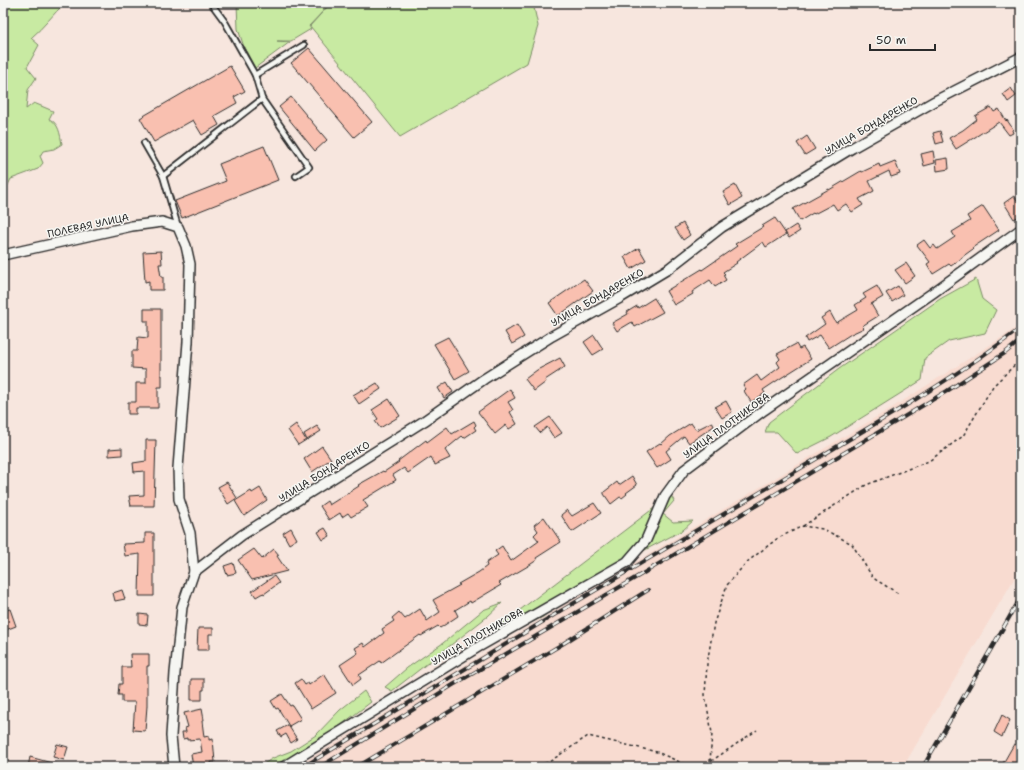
<svg xmlns="http://www.w3.org/2000/svg" width="1024" height="770" font-family="'Shantell Sans',sans-serif">
  <style>
    .built { fill: #f8dbd0 }
    .green { fill: #c8eaa2; stroke: #7a8a66 }
    .building { fill: #f9c0b0; stroke: #2b2b2b }
    .lines { fill: none; stroke-linecap: round; stroke-linejoin: round }
    .service-casing { stroke: #2b2b2b; stroke-width: 8 }
    .minor-casing { stroke: #2b2b2b; stroke-width: 12 }
    .path { stroke: #2b2b2b; stroke-width: 1.5; stroke-dasharray: 3 3; stroke-linecap: butt }
    .service { stroke: #f6f6f2; stroke-width: 4.5 }
    .minor { stroke: #f6f6f2; stroke-width: 9 }
    .rail-casing { stroke: #2b2b2b; stroke-width: 4 }
    .rail { stroke: #f6f6f2; stroke-width: 2.5; stroke-dasharray: 8; stroke-linecap: butt }
    .labels { text-anchor: middle; stroke-width: 3; stroke-linejoin: round; paint-order: stroke }
    .street-label { font-size: 10px; fill: #2b2b2b; stroke: #f6f6f2 }
  </style>
  <rect width="100%" height="100%" fill="#f7e6de"/>
  <filter id="ink" filterUnits="userSpaceOnUse"><feTurbulence type="fractalNoise" baseFrequency=".025" numOctaves="2"/><feDisplacementMap in="SourceGraphic" scale="8" xChannelSelector="R" yChannelSelector="G"/><feConvolveMatrix kernelMatrix="1 2 1 2 8 2 1 2 1" color-interpolation-filters="sRGB"/></filter>
  <g filter="url(#ink)">
    <polygon class="built" points="1021,325 1021,567 903,767 296,767 901,402"/>
    <g class="green">
      <path d="M3,3H65C53,14 44,27 31,38L39,45L27,67L36,78L28,90L26,109L34,103L53,111L49,119C59,123 60,134 62,144L54,149L43,151L40,156L43,163L38,169L11,179L7,187L3,188Z"/>
      <polygon points="237,3 247,3 258,6 259,3 533,3 538,26 527,63 400,137 310,26 328,6 309,26 311,29 291,41 277,41 290,42 255,68 244,47 238,29"/>
      <polygon points="976,279 982,299 996,310 985,333 949,341 925,358 922,380 831,437 797,454 777,432 765,432 769,422 839,369 940,299"/>
      <polygon points="671,495 674,501 663,514 673,522 693,521 683,530 645,550 617,571 578,590 543,617 502,637 495,629"/>
      <polygon points="502,603 488,616 392,691 385,687 407,668 443,643 483,610"/>
      <polygon points="364,691 371,702 328,735 276,767 259,767 273,758 291,751 316,735 340,710"/>
    </g>
    <g class="building">
      <polygon points="309,48 372,122 354,137 291,63"/>
      <polygon points="230,66 245,91 234,97 237,103 214,116 219,125 202,135 193,120 154,142 140,118"/>
      <polygon points="1011,88 1016,96 1008,102 1003,94"/>
      <polygon points="291,97 327,140 315,151 279,107"/>
      <polygon points="991,107 994,112 999,109 1006,121 1007,120 1013,129 1012,130 1013,133 1009,135 999,122 956,149 949,138 963,130 977,119 975,116"/>
      <polygon points="940,131 943,142 936,144 933,133"/>
      <polygon points="807,136 815,149 805,155 797,143"/>
      <polygon points="264,146 278,180 182,218 175,201 226,181 219,164"/>
      <polygon points="933,151 935,163 924,166 921,154"/>
      <polygon points="948,158 949,169 937,171 936,160"/>
      <polygon points="895,161 900,174 891,177 889,171 869,181 874,191 859,199 863,205 852,212 846,204 837,210 833,204 814,214 813,213 800,221 793,209 829,189 829,190 861,171 862,172 879,164 880,167"/>
      <polygon points="735,185 742,198 730,205 723,192"/>
      <polygon points="1014,196 1021,205 1021,215 1014,219 1004,203"/>
      <polygon points="983,206 999,230 972,248 973,249 962,257 962,258 951,266 949,264 933,274 927,264 930,262 917,245 924,240 930,248 934,245 937,249 955,237 952,232 970,221 967,216"/>
      <polygon points="775,218 786,234 766,247 763,242 736,262 737,263 723,272 725,274 723,275 726,280 715,287 710,280 692,292 693,294 674,305 666,291 702,269 702,270 737,246 735,244 763,227 762,226"/>
      <polygon points="683,223 690,235 683,240 675,228"/>
      <polygon points="796,225 800,231 789,238 785,232"/>
      <polygon points="639,248 646,260 631,269 624,257"/>
      <polygon points="161,251 162,264 159,264 161,277 163,277 163,290 149,290 149,281 145,282 143,252"/>
      <polygon points="906,263 915,276 905,283 895,270"/>
      <polygon points="584,279 593,291 558,316 549,303"/>
      <polygon points="877,286 883,297 871,304 878,316 862,326 864,328 851,334 829,348 820,335 807,342 805,338 825,324 821,318 830,312 836,323 858,310 855,305 866,298 863,294"/>
      <polygon points="898,286 903,295 892,302 886,293"/>
      <polygon points="654,298 663,312 635,327 632,322 617,331 612,323 628,314 627,312 637,306 638,308"/>
      <polygon points="144,309 161,309 161,375 162,375 162,387 158,387 158,408 136,408 136,414 128,414 128,402 136,402 136,383 146,383 146,369 132,368 132,351 137,351 138,337 148,338 148,321 144,321"/>
      <polygon points="517,325 524,337 512,344 505,332"/>
      <polygon points="594,335 603,349 593,355 584,342"/>
      <polygon points="448,337 469,371 455,379 434,344"/>
      <polygon points="796,344 799,349 803,347 811,359 781,378 763,390 765,393 751,402 744,391 746,389 743,385 757,375 761,381 780,367 777,362 780,359 777,354"/>
      <polygon points="560,358 565,367 545,380 546,382 534,391 525,379 537,370"/>
      <polygon points="447,382 453,392 444,398 438,388"/>
      <polygon points="377,383 381,389 359,404 353,395 363,389 364,391"/>
      <polygon points="510,389 515,398 508,402 513,410 510,412 517,424 509,429 506,425 495,434 478,412"/>
      <polygon points="389,399 400,416 380,428 375,421 378,419 372,410"/>
      <polygon points="726,401 732,412 722,418 715,407"/>
      <polygon points="550,417 562,433 554,438 547,427 540,433 535,427"/>
      <polygon points="474,421 476,425 474,427 476,430 464,438 462,436 445,450 450,458 435,465 431,457 408,473 404,468 393,475 396,480 363,500 368,507 351,517 348,513 342,517 340,513 329,520 320,506 327,501 329,505 359,486 358,485 383,471 384,472 399,462 398,461 426,440 427,442 447,427 452,434"/>
      <polygon points="712,422 714,426 689,443 684,436 666,451 671,459 657,468 646,452 660,443 661,444 670,436 691,423 696,430"/>
      <polygon points="296,424 306,440 298,445 288,430"/>
      <polygon points="317,426 321,431 307,440 304,434"/>
      <polygon points="146,440 156,440 154,506 131,506 129,496 144,495 144,471 134,472 133,463 146,461"/>
      <polygon points="322,446 331,459 312,472 304,459"/>
      <polygon points="122,448 122,455 109,456 109,449"/>
      <polygon points="632,476 637,485 626,493 627,494 622,498 620,497 611,504 604,494 604,492 617,482 619,485"/>
      <polygon points="227,482 237,498 228,504 218,487"/>
      <polygon points="260,488 267,500 244,516 235,501 251,491 252,493"/>
      <polygon points="594,503 601,513 572,532 561,515 567,510 572,516"/>
      <polygon points="544,517 561,542 536,558 537,560 528,566 499,583 501,585 471,603 470,601 455,610 458,616 440,628 438,626 421,636 420,635 381,663 380,661 359,675 361,679 353,685 340,665 358,653 355,648 363,643 365,647 384,633 382,629 394,621 392,618 399,612 405,619 420,609 427,621 440,612 433,600 460,585 458,584 479,572 487,566 486,563 498,555 495,551 502,546 511,561 539,541 534,535 538,531 534,525"/>
      <polygon points="291,528 297,539 289,544 283,533"/>
      <polygon points="325,528 330,536 323,540 318,532"/>
      <polygon points="145,533 154,533 154,596 139,596 140,554 125,556 123,544 145,543"/>
      <polygon points="254,549 262,559 274,549 279,555 277,556 287,571 252,580 238,560"/>
      <polygon points="233,563 236,573 227,575 224,566"/>
      <polygon points="274,576 279,583 264,594 264,593 261,594 256,597 252,591"/>
      <polygon points="122,590 125,599 115,601 113,593"/>
      <polygon points="10,609 16,626 3,631 3,611"/>
      <polygon points="139,614 148,615 147,625 139,624"/>
      <polygon points="198,628 213,628 213,634 209,634 209,650 197,650"/>
      <polygon points="130,654 149,654 149,666 147,666 147,706 145,731 133,730 135,702 122,702 122,695 118,695 119,684 122,684 122,667 131,667"/>
      <polygon points="324,674 336,693 311,709 295,683 301,679 305,685 308,683 309,685"/>
      <polygon points="191,679 204,679 204,690 202,690 202,700 191,700"/>
      <polygon points="282,694 290,706 292,705 301,719 289,726 278,708 276,709 271,701"/>
      <polygon points="202,709 204,720 202,721 204,737 209,736 209,740 213,739 215,762 211,762 212,766 193,767 191,754 202,752 200,739 187,740 187,738 183,739 182,732 186,732 185,728 188,727 184,713"/>
      <polygon points="1002,715 1010,720 1002,737 994,732"/>
      <polygon points="288,725 297,739 291,743 286,734 281,737 277,731"/>
      <polygon points="57,744 68,747 64,760 53,757"/>
      <polygon points="1014,744 1021,748 1021,758 1015,767 1001,767"/>
      <polygon points="30,757 59,765 59,767 28,767"/>
    </g>
    <g class="lines">
      <g class="service-casing">
        <g id="service">
          <polyline points="211,3 225,22 255,75 262,99"/>
          <polyline points="255,75 304,45"/>
          <polyline points="144,143 163,176 178,227"/>
          <polyline points="163,176 262,99 309,167 296,176"/>
        </g>
      </g>
      <g class="minor-casing">
        <g id="minor">
          <polyline points="3,255 132,226 162,222 178,227 186,246 190,264 188,342 178,468 179,499 190,533 194,572"/>
          <polyline points="174,767 171,736 175,673 182,607 194,572 242,535 424,421 484,379 552,336 620,298 668,269 722,227 852,148 935,101 1021,57"/>
          <polyline points="283,767 480,646 627,562 646,540 665,496 684,470 764,410 934,292 1021,229"/>
        </g>
      </g>
      <g class="path">
        <polyline points="803,526 866,485 929,461 963,436 993,386 1021,359"/>
        <polyline points="533,767 549,762 588,736 657,752 691,767"/>
        <polyline points="694,767 710,762 757,730"/>
        <polyline points="712,767 710,762 712,733 705,695 707,664 714,623 727,585 747,562 778,538 803,526 823,529 852,544 873,578 899,594"/>
      </g>
      <use href="#service" class="service"/>
      <use href="#minor" class="minor"/>
      <g class="rail-casing">
        <g id="rail">
          <path d="M303,767L549,618L905,406C944,382 984,356 1021,328"/>
          <polyline points="320,767 453,685 642,574 947,391 1005,353 1021,340"/>
          <polyline points="357,767 564,643 648,590"/>
          <polyline points="923,767 1021,597"/>
        </g>
      </g>
      <use href="#rail" class="rail"/>
    </g>
  </g>
  <g class="labels">
    <g class="street-label">
      <text transform="translate(871 125) rotate(-30)" y="4">УЛИЦА БОНДАРЕНКО</text>
      <text transform="translate(88 225) rotate(-12)" y="4">ПОЛЕВАЯ УЛИЦА</text>
      <text transform="translate(597 297) rotate(-30)" y="4">УЛИЦА БОНДАРЕНКО</text>
      <text transform="translate(726 425) rotate(-36)" y="4">УЛИЦА ПЛОТНИКОВА</text>
      <text transform="translate(324 471) rotate(-32)" y="4">УЛИЦА БОНДАРЕНКО</text>
      <text transform="translate(477 636) rotate(-30)" y="4">УЛИЦА ПЛОТНИКОВА</text>
    </g>
  </g>
  <rect width="1024" height="770" fill="none" stroke="#f6f6f2" stroke-width="16"/>
  <rect x="8" y="8" width="1008" height="754" fill="none" stroke="#2b2b2b" stroke-width="1.5" filter="url(#ink)"/>
  <path d="M870 44v6h65v-6" fill="none" stroke="#2b2b2b" stroke-width="2"/>
  <text x="876" y="44" font-size="12" fill="#2b2b2b" stroke="#f6f6f2" stroke-width="3" paint-order="stroke">50 m</text>
</svg>
